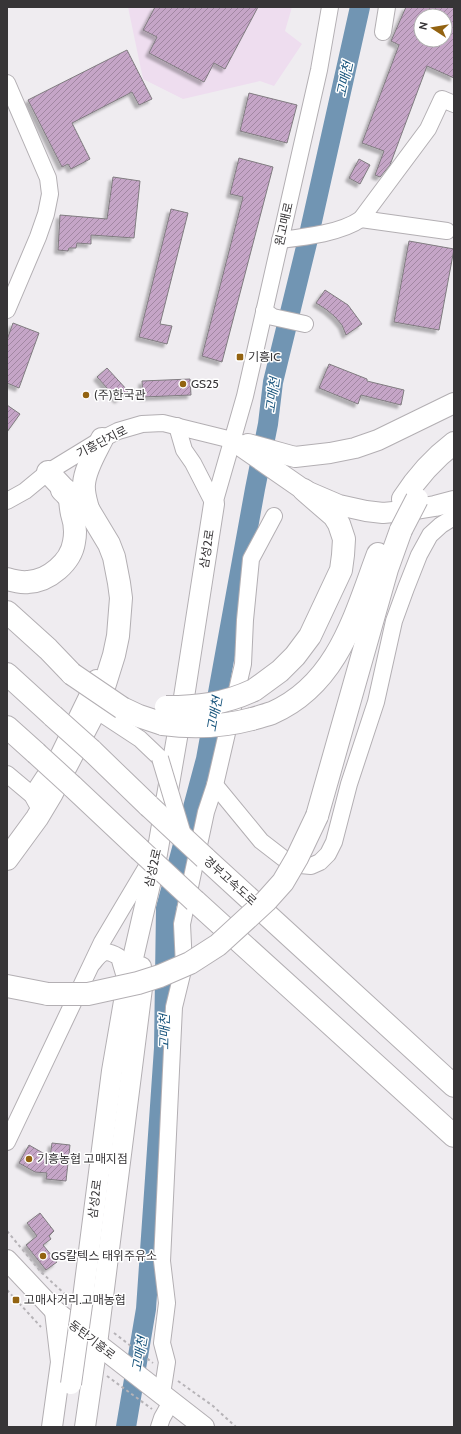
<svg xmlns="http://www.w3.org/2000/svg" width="461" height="1434" font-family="Cabin,'Noto Sans KR',sans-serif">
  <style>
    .commercial { fill: #eeddef }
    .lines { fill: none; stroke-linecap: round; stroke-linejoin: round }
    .river { stroke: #7195b3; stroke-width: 20 }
    .building { fill: url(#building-hatch); stroke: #807c80; fill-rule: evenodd; filter: url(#shadow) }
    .minor-casing { stroke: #b3afb3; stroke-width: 18 }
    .major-casing { stroke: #b3afb3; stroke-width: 22 }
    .highway-casing { stroke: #b3afb3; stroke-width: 24 }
    .path { stroke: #b6b3b7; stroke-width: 2; stroke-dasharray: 3 3; stroke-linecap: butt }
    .minor { stroke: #fff; stroke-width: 16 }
    .major { stroke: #fff; stroke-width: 20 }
    .highway { stroke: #fff; stroke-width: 22 }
    .minor-bridge-casing { stroke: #b3afb3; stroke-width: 18; stroke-linecap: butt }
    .major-bridge-casing { stroke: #b3afb3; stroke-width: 22; stroke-linecap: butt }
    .highway-bridge-casing { stroke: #b3afb3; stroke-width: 24; stroke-linecap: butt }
    .minor-bridge { stroke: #fff; stroke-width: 16 }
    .major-bridge { stroke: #fff; stroke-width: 20 }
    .highway-bridge { stroke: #fff; stroke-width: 22 }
    .poi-dot { fill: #936311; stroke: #fff; stroke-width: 1.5 }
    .labels { text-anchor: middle; stroke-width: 3; stroke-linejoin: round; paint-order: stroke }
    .street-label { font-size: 12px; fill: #373537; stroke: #fff }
    .poi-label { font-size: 12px; fill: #373537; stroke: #fff; text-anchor: start }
    .water-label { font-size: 13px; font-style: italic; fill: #17547c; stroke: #fff }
  </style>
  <defs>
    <pattern id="building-hatch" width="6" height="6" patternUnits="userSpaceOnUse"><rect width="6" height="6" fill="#c5a5c7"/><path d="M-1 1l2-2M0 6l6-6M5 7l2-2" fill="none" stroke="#a187a2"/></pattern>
    <filter id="shadow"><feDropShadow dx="-3.5" dy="3.5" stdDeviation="1" flood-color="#0004"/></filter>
  </defs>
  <rect width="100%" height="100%" fill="#efecf0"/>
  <polygon class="commercial" points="128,7 292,7 285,31 302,44 274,86 260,81 183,99 143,79"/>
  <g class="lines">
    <polyline class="river" points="126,1427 146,1309 164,1048 166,908 206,759 255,489 268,424 273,382 308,239 360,7"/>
  </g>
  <g class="building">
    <polygon points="155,7 258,7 225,69 214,63 204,82 149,53 157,37 143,30"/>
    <path d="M406,7H454V78L427,66L390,165L380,177L375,175L384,151L362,143L399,45L391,41ZM421,16H445V40H421Z"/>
    <polygon points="127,50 152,99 139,105 132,92 72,123 90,159 71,169 68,164 62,167 28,100"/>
    <polygon points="249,93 297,105 287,143 240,131"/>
    <polygon points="239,158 273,167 222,362 202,356 243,197 230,194"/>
    <polygon points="359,159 370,165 360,184 349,178"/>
    <polygon points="113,177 140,181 134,238 91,235 91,244 77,243 76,248 69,248 68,251 58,250 60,215 107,219"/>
    <polygon points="171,209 188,213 160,324 172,326 167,344 139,337"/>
    <polygon points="409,241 454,249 439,330 394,322"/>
    <polygon points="325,290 348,305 362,324 346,335 342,325 335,317 327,310 316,303"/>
    <polygon points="13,323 39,333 19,388 7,383 7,340"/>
    <polygon points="329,364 367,379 367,381 404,390 401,405 361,395 358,404 319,388"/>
    <polygon points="107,368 128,391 118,400 97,377"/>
    <polygon points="190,379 191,395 143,397 142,381"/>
    <polygon points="7,405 20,414 7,432"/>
    <polygon points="52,1143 70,1145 66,1181 46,1179 47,1173 35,1172 19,1163 29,1145 50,1157"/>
    <polygon points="40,1213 54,1231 49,1236 51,1239 43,1245 57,1262 46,1270 26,1245 37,1236 27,1223"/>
  </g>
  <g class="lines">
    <g class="minor-casing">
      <g id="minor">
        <polyline points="383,32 387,7"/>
        <polyline points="7,83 48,178 50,194 46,214 38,237 7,310"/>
        <polyline points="361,219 447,231"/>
        <path d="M280,240C305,237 341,233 361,219L428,129L442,99L454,104"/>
        <polyline points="264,311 273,317 305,324"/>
        <polyline points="177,426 184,450 193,463 214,504"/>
        <polyline points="7,501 25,491 48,472 102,439 118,431 142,424 163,423 232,440"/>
        <polyline points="214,504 245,396 319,70 330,7"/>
        <polyline points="99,703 105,716 140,739 160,758"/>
        <polyline points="7,774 32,795 37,804"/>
        <polyline points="215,785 261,841 283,858 300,865 311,866 320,862 328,854 334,842 349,784 376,702 394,621 406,588 419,555 430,535 441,525 454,517"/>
        <polyline points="32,795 59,754 96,678"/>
        <path d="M93,963C102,951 106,949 119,957L127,984"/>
        <polyline points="7,1142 102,942 146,868 154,858"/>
        <polyline points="162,1394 167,1362 162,1343 167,1303 162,1261 174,1007 184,966 182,924 206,812 215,785 243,664 245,620 251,559 274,516"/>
        <polyline points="159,1427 162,1418 171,1402"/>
      </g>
    </g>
    <g class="major-casing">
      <g id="major">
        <polyline points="232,440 304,490 339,505 366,511 383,513 404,511 435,506 454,501"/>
        <polyline points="248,444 295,457 330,453 355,448 378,440 454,403"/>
        <polyline points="7,1260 55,1311 204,1427"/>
        <polyline points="83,1298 112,1071 127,984 157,854 184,697 214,504"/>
        <polyline points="52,1427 61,1362 55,1311"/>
        <polyline points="85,1427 97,1344 142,988 141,967"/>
      </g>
    </g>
    <g class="highway-casing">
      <g id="highway">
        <path d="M403,499C417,477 433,459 454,443"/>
        <path d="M88,509C86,501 83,493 84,484C85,469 95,453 102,439"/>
        <path d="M7,579C14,581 21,583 28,582C49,581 71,562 74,542C76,532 75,523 72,514C69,501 73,500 62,490"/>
        <polyline points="7,612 48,649 72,674"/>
        <polyline points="7,674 53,716"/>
        <polyline points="254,690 280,671 295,656 310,636 341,570 343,555 344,539 339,524 334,516 304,490"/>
        <polyline points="122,708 139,716 163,724"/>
        <path d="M252,719C259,717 266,715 272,713C338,684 355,615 378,554"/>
        <polyline points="7,727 36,753"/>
        <polyline points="91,750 149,806"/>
        <polyline points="72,786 139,849"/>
        <polyline points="317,816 387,569 401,530"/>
        <polyline points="205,858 454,1086"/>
        <polyline points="7,859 37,818 52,793 99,703 114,655 118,636 121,598 119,583 114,557 109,544 88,509 63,488 48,472"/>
        <polyline points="195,901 454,1136"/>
        <polyline points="7,986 48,994"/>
      </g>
    </g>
    <g class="path">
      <polyline points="7,1231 41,1272 68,1297"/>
      <polyline points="7,1290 41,1327"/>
      <polyline points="114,1333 153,1363"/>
      <polyline points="107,1376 152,1409"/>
      <polyline points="178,1381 213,1406 236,1427"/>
    </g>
    <use href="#minor" class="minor"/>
    <use href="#major" class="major"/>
    <use href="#highway" class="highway"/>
    <g class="minor-bridge-casing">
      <polyline id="minor-bridge" points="160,758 184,838"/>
    </g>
    <g class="major-bridge-casing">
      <polyline id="major-bridge" points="71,1384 83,1298"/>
    </g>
    <g class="highway-bridge-casing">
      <g id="highway-bridge">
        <polyline points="401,530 417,499"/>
        <polyline points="72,674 122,708"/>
        <path d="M166,707C198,707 224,704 254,690"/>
        <polyline points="53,716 91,750"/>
        <path d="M163,724C193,728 222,727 252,719"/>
        <polyline points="36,753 72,786"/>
        <polyline points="149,806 205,858"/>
        <polyline points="139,849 195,901"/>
        <polyline points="48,994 88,994 138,983 160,976 190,963 218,945 266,901 283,882 297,858 317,816"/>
      </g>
    </g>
    <use href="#minor-bridge" class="minor-bridge"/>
    <use href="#major-bridge" class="major-bridge"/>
    <use href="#highway-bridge" class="highway-bridge"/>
  </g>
  <g class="poi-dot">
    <rect x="236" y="353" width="8" height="8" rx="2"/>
    <circle cx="183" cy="384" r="4"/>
    <circle cx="86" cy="395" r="4"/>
    <circle cx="29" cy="1159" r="4"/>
    <circle cx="43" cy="1256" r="4"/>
    <rect x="12" y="1296" width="8" height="8" rx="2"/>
  </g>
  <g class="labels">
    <g class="street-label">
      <text transform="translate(284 224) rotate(-77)" y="4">원고매로</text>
      <text transform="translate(102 442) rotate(-27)" y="4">기흥단지로</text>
      <text transform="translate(207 549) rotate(-81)" y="4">삼성2로</text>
      <text transform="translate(153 868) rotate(-77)" y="4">삼성2로</text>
      <text transform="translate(230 881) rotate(42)" y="4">경부고속도로</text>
      <text transform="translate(95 1199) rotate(-83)" y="4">삼성2로</text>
      <text transform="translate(92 1340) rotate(38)" y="4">동탄기흥로</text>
    </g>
    <g class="poi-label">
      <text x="248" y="361">기흥IC</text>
      <text x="191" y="388">GS25</text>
      <text x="94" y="399">(주)한국관</text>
      <text x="37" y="1163">기흥농협 고매지점</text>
      <text x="51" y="1260">GS칼텍스 태위주유소</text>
      <text x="24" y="1304">고매사거리.고매농협</text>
    </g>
    <g class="water-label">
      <text transform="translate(344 79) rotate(-78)" y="5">고매천</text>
      <text transform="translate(272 395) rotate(-82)" y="5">고매천</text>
      <text transform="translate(214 714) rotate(-80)" y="5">고매천</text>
      <text transform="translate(164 1032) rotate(-89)" y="5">고매천</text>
      <text transform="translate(139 1354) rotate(-80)" y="5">고매천</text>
    </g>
  </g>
  <rect width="461" height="1434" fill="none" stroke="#373537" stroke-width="16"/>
  <g transform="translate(433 28) rotate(282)"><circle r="19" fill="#ffffff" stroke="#afaeaf"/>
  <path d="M0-3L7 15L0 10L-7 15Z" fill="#936311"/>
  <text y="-6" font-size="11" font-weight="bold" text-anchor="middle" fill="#373537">N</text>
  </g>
</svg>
